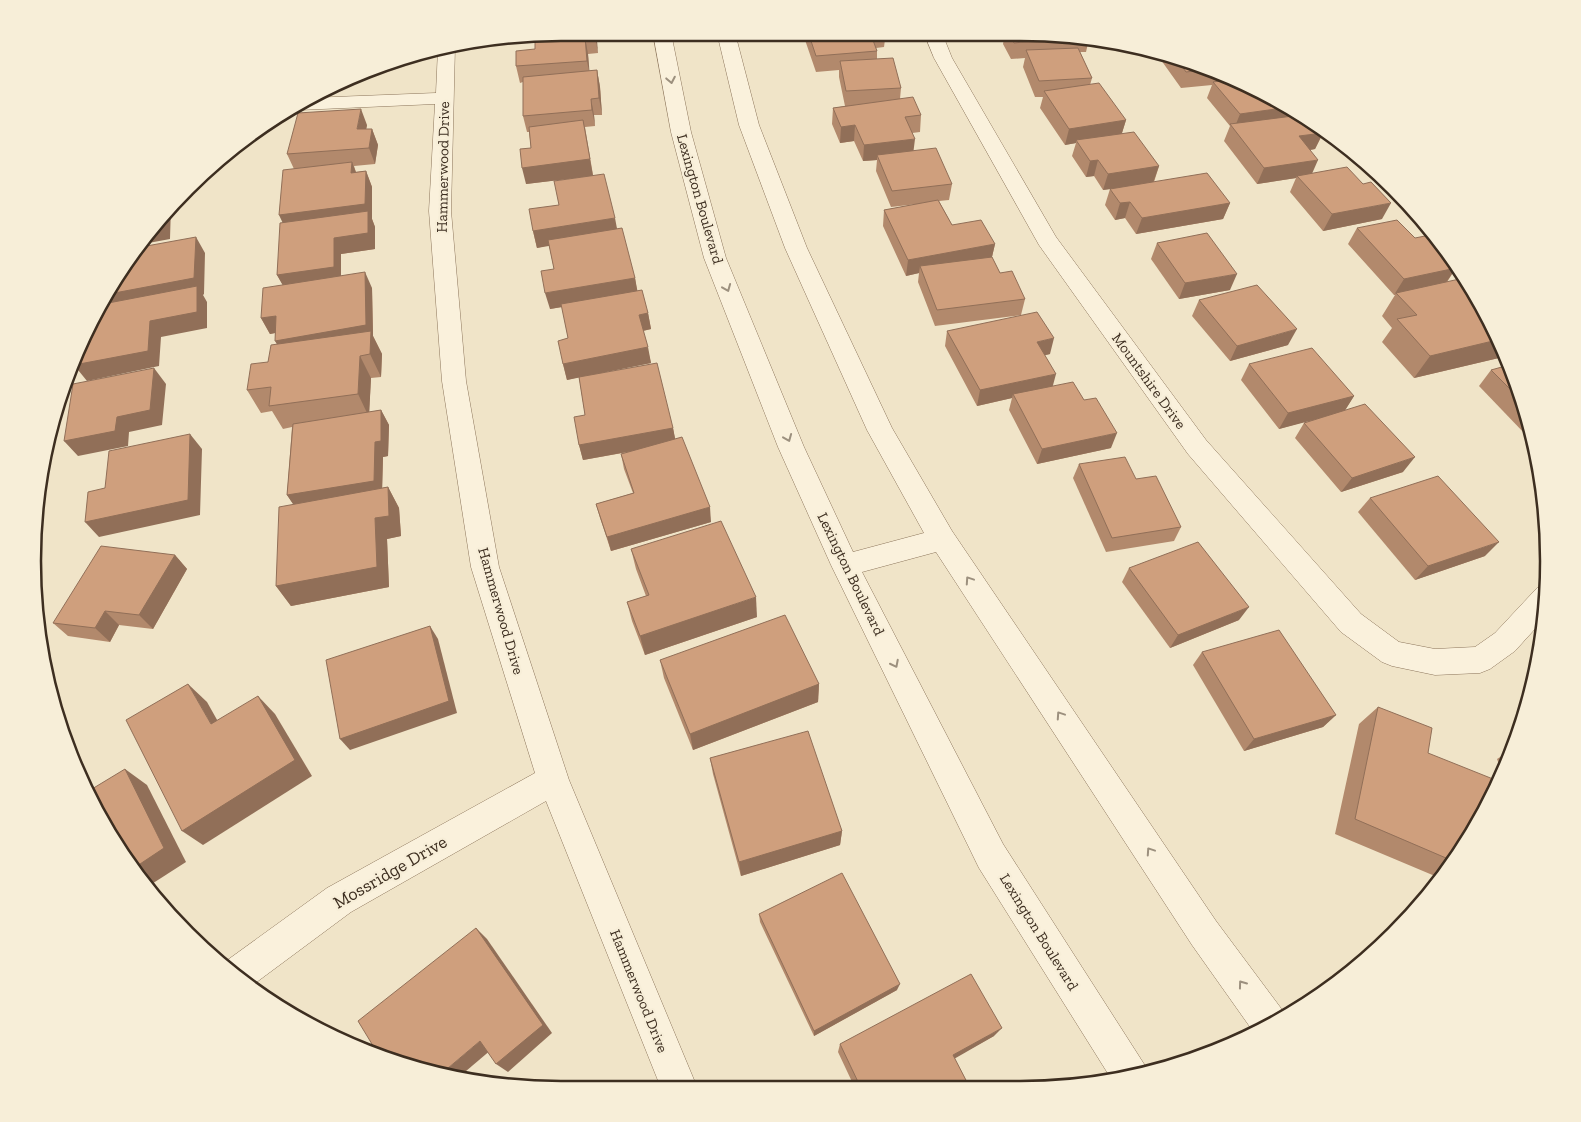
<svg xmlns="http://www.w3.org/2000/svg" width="1581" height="1122" font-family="'Zilla Slab',serif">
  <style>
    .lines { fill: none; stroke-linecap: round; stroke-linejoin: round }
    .minor-casing { stroke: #8d765c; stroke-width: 1 }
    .minor { fill: #faf1dc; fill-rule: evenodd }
    .wall { fill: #b2896c }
    .shaded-wall { fill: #916f58 }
    .building { fill: #cf9f7d; stroke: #916f58 }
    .oneway { stroke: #9c907e }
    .labels { text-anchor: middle; stroke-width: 4.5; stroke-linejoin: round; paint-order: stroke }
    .street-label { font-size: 15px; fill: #3d2e20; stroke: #f7eed8 }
    .near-street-label { font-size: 18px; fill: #3d2e20; stroke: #f7eed8 }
    .rim { fill: none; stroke: #3d2e20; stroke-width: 2.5 }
  </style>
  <rect width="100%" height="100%" fill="#f0e4c8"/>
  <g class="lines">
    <g class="minor-casing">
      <g id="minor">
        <polygon points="653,33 671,33 691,132 726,258 804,447 853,552 924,533 867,430 785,248 739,125 717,33 735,33 759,125 807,248 892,428 952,531 1216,921 1283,1011 1284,1015 1255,1034 1192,945 936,552 862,572 1003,844 1144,1064 1148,1073 1112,1080 979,868 831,565 778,447 704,258 671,132"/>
        <polygon points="924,33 942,33 952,58 1056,237 1206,440 1361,614 1399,642 1435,649 1475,647 1495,633 1537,588 1547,584 1547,596 1543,620 1515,651 1490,669 1480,673 1435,675 1392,666 1382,662 1341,632 1188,454 1039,245 934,58"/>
        <polygon points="455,46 451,211 466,381 499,567 569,780 697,1087 661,1088 546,801 351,912 250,987 239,980 222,964 327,888 535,773 471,567 442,381 429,211 435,104 299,110 292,107 308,98 436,93 438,49"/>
      </g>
    </g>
    <use href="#minor" class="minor"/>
  </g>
  <g class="wall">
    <polygon points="561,32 595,32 598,53 588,54 589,71 597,70 600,87 602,115 594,115 595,126 585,127 593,175 617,229 635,278 637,291 648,313 651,329 643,331 651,363 603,372 673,428 675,439 711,522 611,551 600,518 596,504 633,493 624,469 621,454 628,452 583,460 579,445 585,415 579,377 567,380 563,364 568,338 562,307 550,309 554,269 549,245 537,248 533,231 559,205 583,177 526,184 531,148 529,132 527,132 523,116 523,82 520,83 516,66 535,49 535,39 518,40 517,38"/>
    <polygon points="804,32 886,32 884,47 876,48 877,51 877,59 901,88 900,99 921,115 920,132 912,133 913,151 952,184 949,200 939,201 952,225 995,244 992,257 1000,273 1025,299 1021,315 935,326 918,282 919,273 906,276 883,226 884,210 917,204 891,207 876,171 877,160 863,161 854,141 840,143 832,124 833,108 845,106 839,77 839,70 816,72 804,37"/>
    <polygon points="1005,32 1020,32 1089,39 1086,52 1080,52 1092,78 1090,85 1126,120 1122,133 1159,166 1154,182 1230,203 1223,219 1136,234 1125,218 1115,220 1105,205 1110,189 1103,190 1094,176 1086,177 1072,156 1076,143 1065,145 1040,108 1043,97 1035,97 1023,67 1025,58 1011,59 1003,44"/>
    <polygon points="1156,53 1222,73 1284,103 1292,116 1323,133 1315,149 1310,150 1312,173 1382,219 1323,231 1290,192 1296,178 1257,184 1224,141 1230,126 1207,98 1212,85 1181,88"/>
    <polygon points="367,125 366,129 372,129 378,145 375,164 354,166 356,172 366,171 372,187 372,219 375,227 375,249 341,254 341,276 372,288 373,336 382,354 381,377 371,378 369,412 381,410 389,425 388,456 383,457 382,488 388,487 399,508 401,536 387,539 389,587 291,606 276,586 294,505 287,495 292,427 283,429 272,411 261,413 247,390 268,362 277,344 275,333 270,334 261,318 283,285 277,275 283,223 294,169 287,154"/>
    <polygon points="1357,228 1415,238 1456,268 1447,282 1503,357 1414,378 1382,342 1392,328 1382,316 1395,295 1394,295 1348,244"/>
    <polygon points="1157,243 1230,290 1179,299 1151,259"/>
    <polygon points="1199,300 1288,345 1230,361 1192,316"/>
    <polygon points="947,331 1050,354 1045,355 1052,386 1111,448 1037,464 1009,410 1012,398 977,406 945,346"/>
    <polygon points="1249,364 1354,396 1345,410 1403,472 1341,492 1295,438 1304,423 1314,419 1279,429 1241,380"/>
    <polygon points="1491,370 1521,391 1531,436 1528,437 1479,386"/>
    <polygon points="1079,464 1181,527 1174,541 1106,552 1073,478"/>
    <polygon points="1370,498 1485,556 1415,580 1358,512"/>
    <polygon points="631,549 757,617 645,655 632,621 627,602 646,596 636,569"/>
    <polygon points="175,555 187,569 153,629 119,625 110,642 68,636 53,623"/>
    <polygon points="1129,568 1239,620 1170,648 1122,582"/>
    <polygon points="1202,652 1336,715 1323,727 1244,751 1193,665"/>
    <polygon points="660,660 819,684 818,702 693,750 664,678"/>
    <polygon points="1378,707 1428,753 1490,801 1442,879 1335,834 1359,724"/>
    <polygon points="1511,750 1502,772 1497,759"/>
    <polygon points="710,758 842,831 840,845 741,876 713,774"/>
    <polygon points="759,914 897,990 814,1036 760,922"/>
    <polygon points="994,1036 954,1058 969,1086 854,1086 838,1052 840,1044"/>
  </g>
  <g class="shaded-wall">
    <polygon points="595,32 597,40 598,53 595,37"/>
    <polygon points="585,37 588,54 590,77 587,61"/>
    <polygon points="597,70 600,87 602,115 599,98"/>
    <polygon points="591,99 594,115 595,126 592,110"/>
    <polygon points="1290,107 1295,111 1289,122 1234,129 1240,114"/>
    <polygon points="361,109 367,125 363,146 357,129"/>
    <polygon points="583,120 593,176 526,184 522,168"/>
    <polygon points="1126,120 1121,136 1076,140 1076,143 1065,145 1069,129"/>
    <polygon points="855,125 854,141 840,143 841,127"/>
    <polygon points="372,129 378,145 375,164 369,148"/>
    <polygon points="1323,133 1315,149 1292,153 1299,136"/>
    <polygon points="915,139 913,155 877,155 877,160 863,161 864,145"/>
    <polygon points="1098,160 1094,176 1086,177 1090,161"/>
    <polygon points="1318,160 1311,176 1297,176 1296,178 1257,184 1264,168"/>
    <polygon points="352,162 358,178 351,173"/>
    <polygon points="1159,166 1153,183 1103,190 1108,174"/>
    <polygon points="366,171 372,187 372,219 375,227 375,249 341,254 341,283 286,291 277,275 287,232 279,215"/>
    <polygon points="1130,202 1125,218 1115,220 1120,203"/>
    <polygon points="1230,203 1223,219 1136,234 1142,218"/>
    <polygon points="1391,203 1382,219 1323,231 1332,214"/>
    <polygon points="171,206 170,239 143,244 163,213"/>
    <polygon points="615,218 618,234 537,248 533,231"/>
    <polygon points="196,237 205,253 204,294 203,295 207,302 207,328 161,337 159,366 87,381 74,365 95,315 109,294"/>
    <polygon points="995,244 991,261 920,266 919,273 906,276 908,260"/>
    <polygon points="1456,268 1445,284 1396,293 1394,295 1404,279"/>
    <polygon points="365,272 372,288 373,336 382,354 381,377 370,354 284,356 275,341"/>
    <polygon points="1237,274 1230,290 1179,299 1185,283"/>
    <polygon points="635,278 638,294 550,309 545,293"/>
    <polygon points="648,313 651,329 642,331 639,315"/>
    <polygon points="276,316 285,331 270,334 261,318"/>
    <polygon points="1297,329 1288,345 1230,361 1237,346"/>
    <polygon points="1054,338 1050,354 1033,358 1037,342"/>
    <polygon points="1497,340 1504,355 1503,357 1414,378 1430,356"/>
    <polygon points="648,347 651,363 567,380 563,364"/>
    <polygon points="360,356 371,378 369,417 358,394"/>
    <polygon points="154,368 166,384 162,425 129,432 128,446 78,456 64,441"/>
    <polygon points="1056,374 1052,389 1013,394 1012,398 977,406 980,390"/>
    <polygon points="1354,396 1344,412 1279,429 1288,413"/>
    <polygon points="381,410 389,425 388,456 383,457 382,495 297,510 287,495 375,442"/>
    <polygon points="673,428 676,443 583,460 579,445"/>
    <polygon points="1117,433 1111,448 1037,464 1042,449"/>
    <polygon points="190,434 202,449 200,515 99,537 85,522"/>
    <polygon points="1415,457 1403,472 1341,492 1352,478"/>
    <polygon points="388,487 399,508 401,536 387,539 389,587 291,606 276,586 375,518"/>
    <polygon points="710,507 711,522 611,551 607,537"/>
    <polygon points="1499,542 1485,556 1415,580 1428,566"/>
    <polygon points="175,555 187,569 153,629 139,615"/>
    <polygon points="756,597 757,617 645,655 640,636"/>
    <polygon points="1249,607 1239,620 1170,648 1178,635"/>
    <polygon points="105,611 119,625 110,642 95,628"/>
    <polygon points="430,626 438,639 457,713 350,750 340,739"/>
    <polygon points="43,652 49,657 68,739 67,740"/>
    <polygon points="188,684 207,702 229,741 211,724"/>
    <polygon points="819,684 818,702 693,750 690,734"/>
    <polygon points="258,696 275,714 312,776 203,845 182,831"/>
    <polygon points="1336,715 1323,727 1244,751 1254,739"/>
    <polygon points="125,769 147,785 186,862 147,887 134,868"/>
    <polygon points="842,831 840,845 741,876 739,862"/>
    <polygon points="476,928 487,939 552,1033 508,1072 496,1064"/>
    <polygon points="900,984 897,990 814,1036 814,1031"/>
    <polygon points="1002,1028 994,1036 947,1063 953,1055"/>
    <polygon points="480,1041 492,1049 459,1077 441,1074"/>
  </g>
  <g class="building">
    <polygon points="561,32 595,32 595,37 585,37 587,61 516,66 516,51 535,49 535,36"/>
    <polygon points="808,32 870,32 877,51 816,56"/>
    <polygon points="1008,32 1020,32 1070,37 1014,43"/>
    <polygon points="1078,48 1092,78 1039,81 1026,50"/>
    <polygon points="893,58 901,88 846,91 840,61"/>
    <polygon points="1177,59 1211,69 1186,72"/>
    <polygon points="597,70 599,98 591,99 592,110 523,116 523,77"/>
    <polygon points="1235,79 1284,103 1290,107 1240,114 1213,82"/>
    <polygon points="1099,83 1126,120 1069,129 1044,91"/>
    <polygon points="913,97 921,115 905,117 915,139 864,145 855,125 841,127 833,108"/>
    <polygon points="361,109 357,129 372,129 369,148 287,154 298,113"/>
    <polygon points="1301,115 1320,129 1323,133 1299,136 1318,160 1264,168 1230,124"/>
    <polygon points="583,120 590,159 522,168 520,149 531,148 529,127"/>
    <polygon points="1134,132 1159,166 1108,174 1098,160 1090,161 1076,140"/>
    <polygon points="936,148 952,184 892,191 877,155"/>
    <polygon points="352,162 351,173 366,171 365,204 279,215 283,170"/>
    <polygon points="1347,167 1363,184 1371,182 1391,203 1332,214 1297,176"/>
    <polygon points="1207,173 1230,203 1142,218 1130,202 1120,203 1110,189"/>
    <polygon points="604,174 615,218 533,231 529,209 559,205 554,181"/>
    <polygon points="938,200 952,225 981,220 995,244 908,260 884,210"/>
    <polygon points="368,211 368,233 334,238 334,267 277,275 280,223"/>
    <polygon points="1397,220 1415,238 1425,236 1456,268 1404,279 1357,228"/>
    <polygon points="622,228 635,278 545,293 541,271 554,269 548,240"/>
    <polygon points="1207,233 1237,274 1185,283 1157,243"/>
    <polygon points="196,237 194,278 109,294 141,247"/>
    <polygon points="992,257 1000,273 1012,271 1025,299 937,310 920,266"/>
    <polygon points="365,272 366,325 275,341 276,316 261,318 263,288"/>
    <polygon points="1464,278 1478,297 1497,340 1430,356 1397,319 1417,315 1396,293"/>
    <polygon points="1257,285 1297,329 1237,346 1199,300"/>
    <polygon points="197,286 197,312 150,321 148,351 74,365 87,328 103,304"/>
    <polygon points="642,290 648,313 639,315 648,347 563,364 558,341 568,338 561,304"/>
    <polygon points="1037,312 1054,338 1037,342 1056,374 980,390 947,331"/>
    <polygon points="371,331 370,354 360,356 358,394 269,406 271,387 247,390 251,364 268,362 271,345"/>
    <polygon points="1312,348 1354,396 1288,413 1249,364"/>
    <polygon points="657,363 673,428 579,445 574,417 585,415 579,377"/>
    <polygon points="1509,365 1521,391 1523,402 1491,370"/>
    <polygon points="154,368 150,410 117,417 115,431 64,441 73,384"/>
    <polygon points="1073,382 1084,400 1096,398 1117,433 1042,449 1013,394"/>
    <polygon points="1365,404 1415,457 1352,478 1304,423"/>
    <polygon points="381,410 381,441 375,442 374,481 287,495 293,424"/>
    <polygon points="190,434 188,500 85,522 88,492 105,488 109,451"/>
    <polygon points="682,437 710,507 607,537 596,504 634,493 621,454"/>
    <polygon points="1125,457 1136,479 1156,476 1181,527 1112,538 1079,464"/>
    <polygon points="1438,476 1499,542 1428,566 1370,498"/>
    <polygon points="388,487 389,516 375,518 377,567 276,586 279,507"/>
    <polygon points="721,521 756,597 640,636 627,602 649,595 631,549"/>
    <polygon points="1198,542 1249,607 1178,635 1129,568"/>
    <polygon points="101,546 175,555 139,615 105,611 95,628 53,623"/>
    <polygon points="785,615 819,684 690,734 660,660"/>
    <polygon points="430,626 449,701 340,739 326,660"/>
    <polygon points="1279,630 1336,715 1254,739 1202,652"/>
    <polygon points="188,684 211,724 258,696 295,760 182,831 126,720"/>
    <polygon points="1378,707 1432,728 1428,753 1493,779 1490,801 1453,861 1355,819"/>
    <polygon points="808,731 842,831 739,862 710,758"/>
    <polygon points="125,769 164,848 134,868 103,826 87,792"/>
    <polygon points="842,873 900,984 814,1031 759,914"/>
    <polygon points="476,928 543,1025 496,1064 480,1041 441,1074 424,1072 378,1054 358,1021"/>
    <polygon points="971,974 1002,1028 953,1055 969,1086 860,1086 840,1044"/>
  </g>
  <defs><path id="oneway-chevron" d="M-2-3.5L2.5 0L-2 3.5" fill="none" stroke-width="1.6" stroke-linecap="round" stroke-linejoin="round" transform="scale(1.25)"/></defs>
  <g class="oneway">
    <use href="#oneway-chevron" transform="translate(671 80) rotate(79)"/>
    <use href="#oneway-chevron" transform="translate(727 288) rotate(68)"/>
    <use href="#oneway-chevron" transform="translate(788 438) rotate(68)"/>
    <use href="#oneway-chevron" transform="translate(969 580) rotate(-124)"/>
    <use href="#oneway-chevron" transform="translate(895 664) rotate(63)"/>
    <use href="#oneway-chevron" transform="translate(1060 715) rotate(-124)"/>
    <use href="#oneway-chevron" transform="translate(1150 851) rotate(-124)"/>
    <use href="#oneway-chevron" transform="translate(1242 984) rotate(-126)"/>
  </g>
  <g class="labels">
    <g class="street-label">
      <text transform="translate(443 167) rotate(-89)" y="5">Hammerwood Drive</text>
      <text transform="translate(700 199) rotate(74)" y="5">Lexington Boulevard</text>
      <text transform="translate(1149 381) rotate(54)" y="5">Mountshire Drive</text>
      <text transform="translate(851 574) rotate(64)" y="5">Lexington Boulevard</text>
      <text transform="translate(501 611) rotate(74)" y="5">Hammerwood Drive</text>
      <text transform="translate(1039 932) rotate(58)" y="5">Lexington Boulevard</text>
      <text transform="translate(639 991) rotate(68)" y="5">Hammerwood Drive</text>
    </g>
    <g class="near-street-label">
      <text transform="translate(390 872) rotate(-30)" y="6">Mossridge Drive</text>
    </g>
  </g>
  <path d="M0 0H1581V1122H0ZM561 41H1020A520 520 0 0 1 1540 561V561A520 520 0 0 1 1020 1081H561A520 520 0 0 1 41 561V561A520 520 0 0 1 561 41Z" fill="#f7eed8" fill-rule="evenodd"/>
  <path class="rim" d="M561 41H1020A520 520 0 0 1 1540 561V561A520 520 0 0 1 1020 1081H561A520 520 0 0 1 41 561V561A520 520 0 0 1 561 41Z"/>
</svg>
